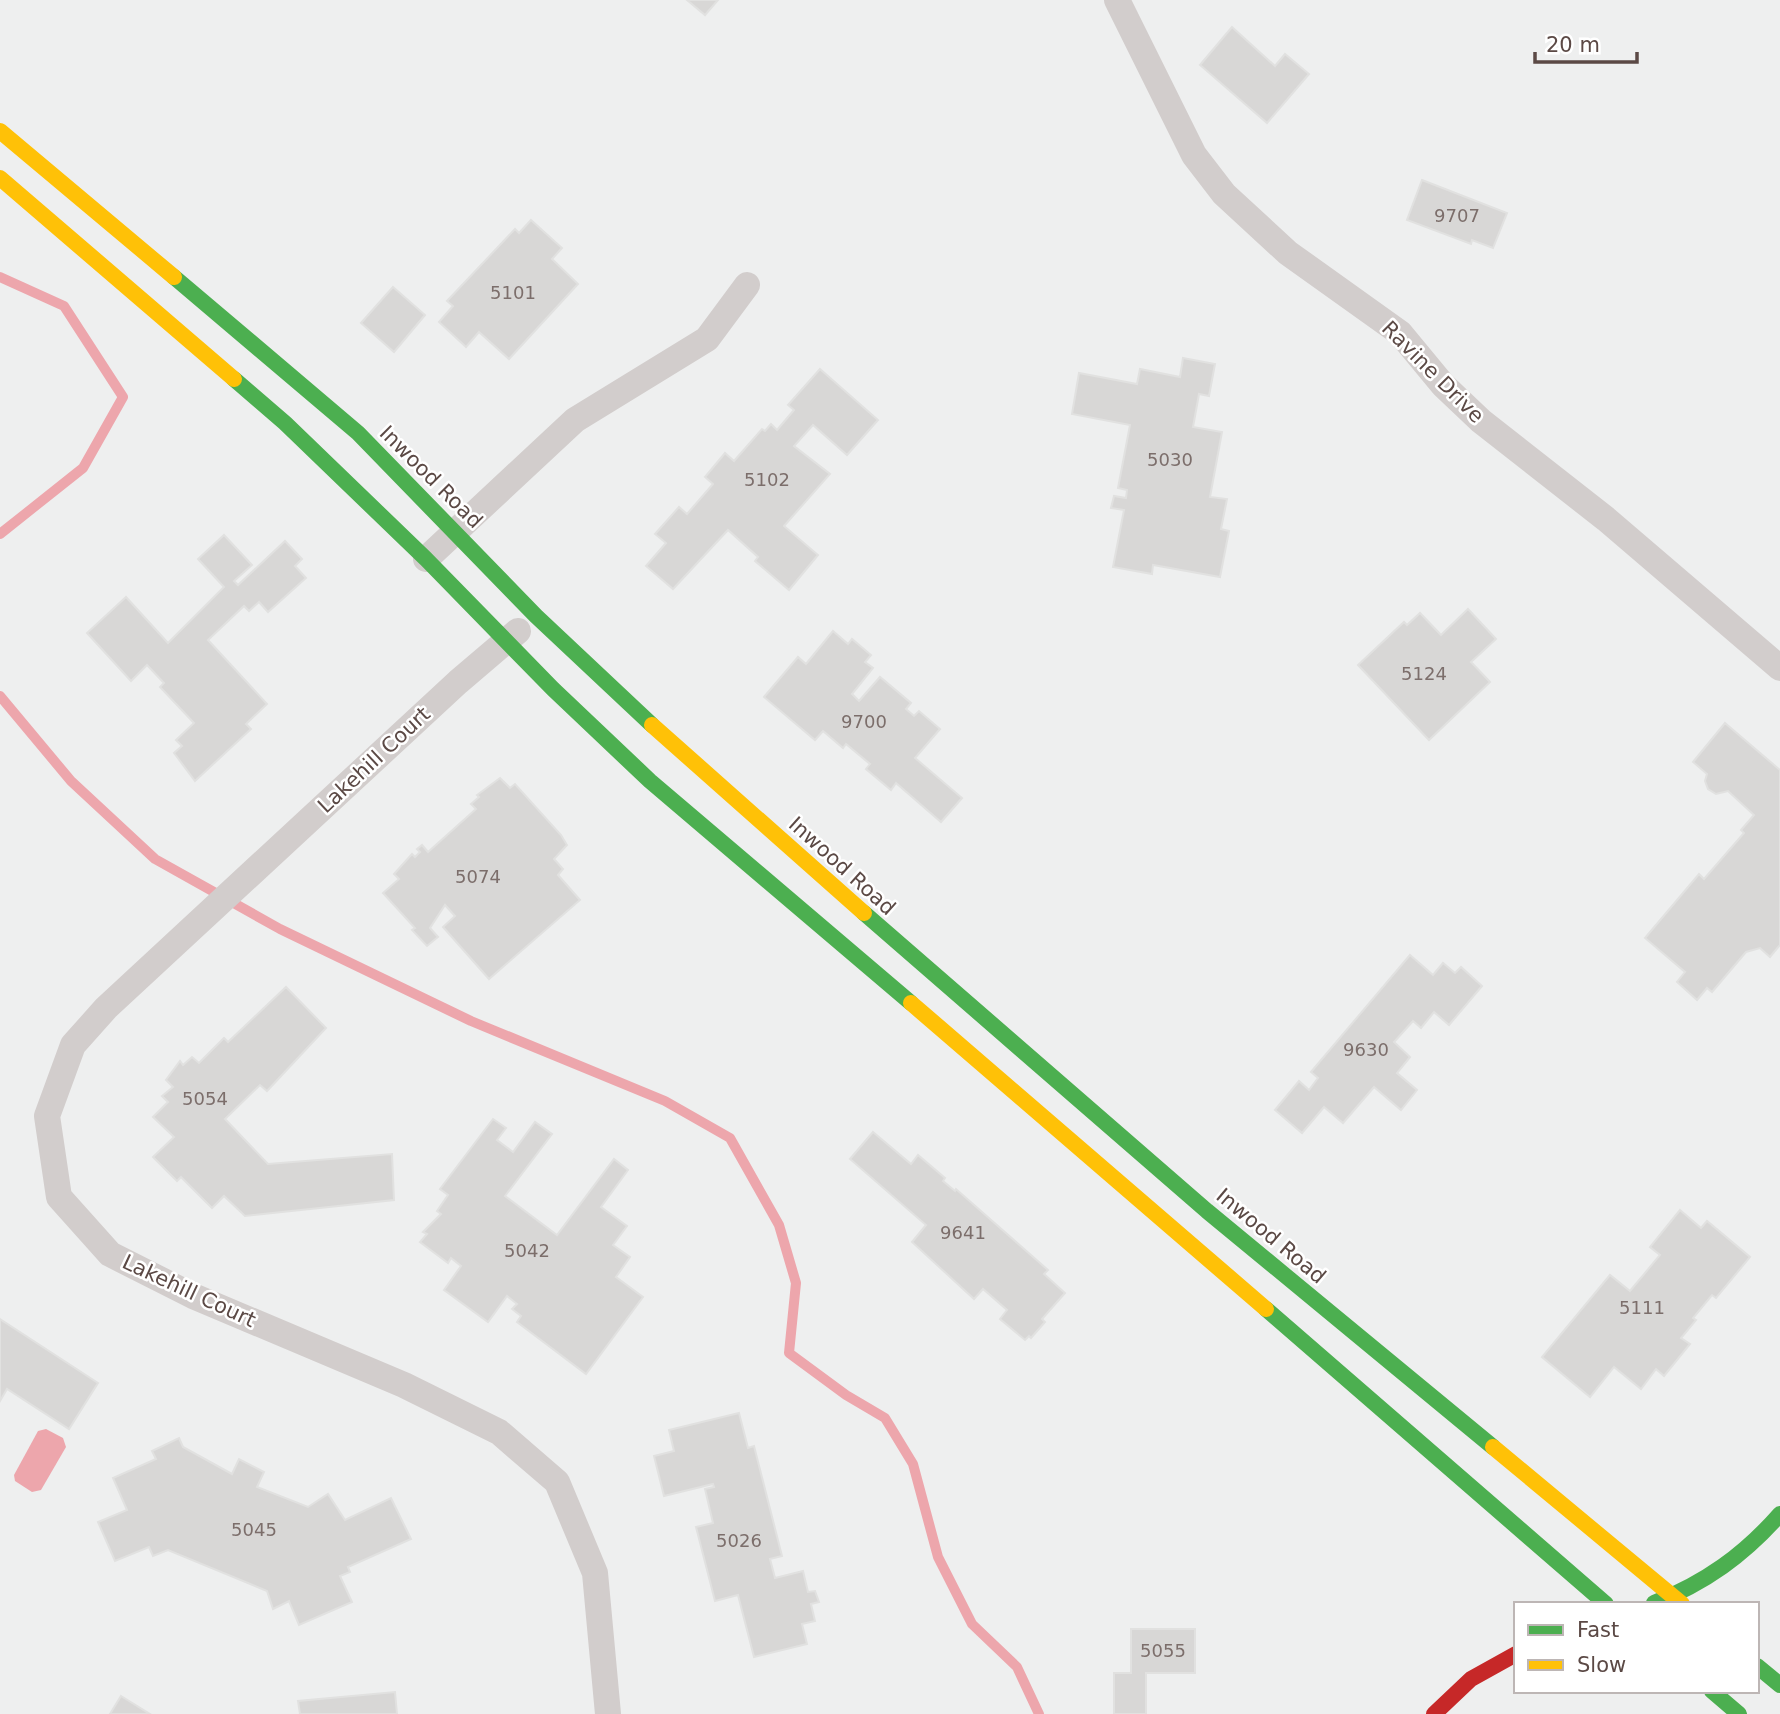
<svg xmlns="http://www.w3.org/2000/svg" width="1780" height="1714" font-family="'DejaVu Sans',sans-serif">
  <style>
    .water { fill: #eda6ac }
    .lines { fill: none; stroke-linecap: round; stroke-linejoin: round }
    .stream { stroke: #eda6ac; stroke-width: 10 }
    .building { fill: #d8d7d6; stroke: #e1e1e0; stroke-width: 2 }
    .street { stroke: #d2cdcc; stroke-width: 26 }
    .fast { stroke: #4caf50; stroke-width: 16 }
    .slow { stroke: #ffc107; stroke-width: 16 }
    .jam { stroke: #c62828; stroke-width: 16 }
    .labels { text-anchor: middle; stroke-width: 5; stroke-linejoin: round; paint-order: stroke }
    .number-label { font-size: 18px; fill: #7c6e6b }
    .street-label { font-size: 21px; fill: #5b4945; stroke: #fff }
  </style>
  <rect width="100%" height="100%" fill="#eeefef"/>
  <polygon class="water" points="46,1429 63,1438 66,1447 41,1490 32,1492 15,1481 14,1475 38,1431"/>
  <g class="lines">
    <g class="stream">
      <polyline points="0,277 64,306 123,397 83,468 0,534"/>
      <polyline points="0,696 71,781 155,859 280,929 471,1021 665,1101 730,1138 779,1225 796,1283 789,1353 846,1395 885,1418 913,1464 938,1557 972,1624 1017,1667 1039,1714"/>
    </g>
  </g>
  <g class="building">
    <polygon points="687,0 718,0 705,15"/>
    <polygon points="1232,27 1275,66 1285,54 1309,74 1267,123 1200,65"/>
    <polygon points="1422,180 1507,213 1493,248 1472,240 1471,244 1407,220"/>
    <polygon points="531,220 562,248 552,259 578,284 509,359 479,332 466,347 439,322 453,306 447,301 515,229 519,233"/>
    <polygon points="393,287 425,315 394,352 361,323"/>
    <polygon points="1183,358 1215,364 1209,396 1199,394 1193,427 1222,432 1210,497 1227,499 1221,529 1229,531 1220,577 1153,565 1152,574 1113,567 1124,510 1111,508 1114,496 1126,498 1127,490 1118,488 1130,425 1072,414 1079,373 1137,384 1140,369 1180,377"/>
    <polygon points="820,369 878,420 847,455 813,425 794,446 830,474 784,526 818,555 789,590 755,561 758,557 728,530 673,589 646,566 666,543 655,534 679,507 687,514 713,484 705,477 725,453 734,461 762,429 765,431 771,424 777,430 794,410 788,405"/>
    <polygon points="224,535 252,565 234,581 238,585 285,541 302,559 295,566 306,578 268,612 259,602 249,611 244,606 208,640 267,704 246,724 251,729 195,781 174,753 182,746 176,740 194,723 160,687 164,683 147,665 131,681 87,633 126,597 168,643 224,587 198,559"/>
    <polygon points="1468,609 1496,639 1471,662 1490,682 1429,740 1358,665 1404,622 1407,625 1420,613 1441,635"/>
    <polygon points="833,631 848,644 852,639 871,655 865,662 873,668 852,694 859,701 880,677 911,703 906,709 914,716 919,711 940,729 915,758 962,798 941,822 896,783 891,790 866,769 870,764 846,744 843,748 823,731 815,740 764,697 798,657 806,664"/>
    <polygon points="1725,723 1780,770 1780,945 1770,957 1760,948 1746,952 1712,992 1707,988 1697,1000 1677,982 1685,972 1645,938 1699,874 1704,879 1744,833 1741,830 1754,815 1728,791 1716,794 1708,789 1705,781 1707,774 1693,762"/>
    <polygon points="500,778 510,788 515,784 561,835 567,845 554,859 563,869 558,875 580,900 489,979 443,927 455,916 445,905 430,928 438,937 427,946 412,930 415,928 383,893 399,879 394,874 412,854 415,857 420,852 417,849 422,845 428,852 476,809 471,804 479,797 477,795"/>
    <polygon points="1410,955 1433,975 1443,963 1455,973 1461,967 1482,986 1449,1025 1434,1012 1421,1028 1413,1021 1394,1042 1410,1057 1397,1073 1417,1090 1401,1110 1374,1087 1343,1123 1324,1107 1302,1133 1275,1110 1299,1081 1309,1090 1318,1078 1311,1072"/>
    <polygon points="286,987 326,1028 267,1091 260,1085 225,1119 268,1164 392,1154 394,1200 245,1216 224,1196 212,1208 181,1177 177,1181 153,1157 174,1137 153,1117 168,1102 162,1096 173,1087 166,1080 180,1061 183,1065 192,1057 199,1063 224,1038 228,1042"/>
    <polygon points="493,1119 506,1128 497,1140 513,1152 535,1122 552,1134 505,1196 557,1235 614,1159 628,1170 601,1207 627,1226 613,1245 630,1257 616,1277 643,1297 586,1374 517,1322 521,1316 512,1309 517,1304 507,1296 488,1322 444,1290 461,1266 451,1258 448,1263 420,1242 427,1234 423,1232 441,1214 437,1211 448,1195 440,1189"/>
    <polygon points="873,1132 911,1164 918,1155 945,1178 943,1181 955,1191 956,1189 1048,1270 1044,1274 1065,1293 1042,1319 1045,1322 1031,1338 1029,1336 1025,1340 1000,1319 1007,1310 983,1289 974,1299 912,1242 926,1225 850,1159"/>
    <polygon points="1680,1210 1701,1228 1707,1221 1750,1257 1716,1298 1712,1295 1693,1318 1696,1320 1681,1338 1690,1344 1664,1376 1656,1369 1641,1389 1614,1367 1590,1397 1542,1357 1610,1275 1630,1291 1660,1255 1650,1247"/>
    <polygon points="0,1319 98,1383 69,1429 7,1389 0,1401"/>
    <polygon points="739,1413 748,1448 754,1446 782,1556 770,1559 775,1578 803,1571 808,1592 815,1591 819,1602 811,1604 815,1621 802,1624 807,1644 754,1657 738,1595 715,1601 696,1527 713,1523 705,1489 714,1487 713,1484 664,1496 654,1456 674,1451 669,1430"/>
    <polygon points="179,1438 183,1447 232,1474 239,1459 264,1472 257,1487 308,1507 328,1494 345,1520 391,1498 411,1539 348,1567 350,1572 340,1576 352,1602 299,1625 289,1601 273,1609 267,1591 168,1550 153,1556 149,1547 115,1561 98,1522 127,1510 113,1478 156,1459 152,1451"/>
    <polygon points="1131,1629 1195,1629 1195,1673 1146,1673 1146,1714 1114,1714 1114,1673 1131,1673"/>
    <polygon points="395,1692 397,1714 300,1714 298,1701"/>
    <polygon points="121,1696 150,1714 110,1714"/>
  </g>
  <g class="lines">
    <g class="street">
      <polyline points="1117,0 1194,155 1224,194 1288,253 1400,333 1443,385 1481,421 1606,519 1780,668"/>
      <polyline points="426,559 575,420 707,339 747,285"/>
      <polyline points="518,631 458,682 106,1008 73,1045 47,1116 59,1197 110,1254 193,1296 404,1385 499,1432 557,1482 595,1573 608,1714"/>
    </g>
    <g class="fast">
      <polyline points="174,277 358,433 536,616 652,725"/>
      <polyline points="234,379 285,423 426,559 553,689 650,781 911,1003"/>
      <polyline points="864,913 1207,1211 1493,1447"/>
      <polyline points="1266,1309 1606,1604"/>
      <path d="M1654,1603C1705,1583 1744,1555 1780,1514"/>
      <polyline points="1757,1666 1780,1685"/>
      <polyline points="1712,1691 1739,1714"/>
    </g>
    <g class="slow">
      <polyline points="0,131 174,277"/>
      <polyline points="0,178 234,379"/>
      <polyline points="652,725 864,913"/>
      <polyline points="911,1003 1266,1309"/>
      <polyline points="1493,1447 1682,1604"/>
    </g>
    <polyline class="jam" points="1434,1714 1471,1679 1516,1654"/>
  </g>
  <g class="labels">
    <g class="number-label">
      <text x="1457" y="222">9707</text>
      <text x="513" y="299">5101</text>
      <text x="1170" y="466">5030</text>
      <text x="767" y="486">5102</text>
      <text x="1424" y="680">5124</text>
      <text x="864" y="728">9700</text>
      <text x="478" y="883">5074</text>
      <text x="1366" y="1056">9630</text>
      <text x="205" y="1105">5054</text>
      <text x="963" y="1239">9641</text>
      <text x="527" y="1257">5042</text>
      <text x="1642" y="1314">5111</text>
      <text x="254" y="1536">5045</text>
      <text x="739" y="1547">5026</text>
      <text x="1163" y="1657">5055</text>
    </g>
    <g class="street-label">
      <text transform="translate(1433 372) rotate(45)" y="7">Ravine Drive</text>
      <text transform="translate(431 477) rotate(45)" y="7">Inwood Road</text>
      <text transform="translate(374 760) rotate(-43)" y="7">Lakehill Court</text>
      <text transform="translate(842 866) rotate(42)" y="7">Inwood Road</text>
      <text transform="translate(1271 1236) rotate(40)" y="7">Inwood Road</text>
      <text transform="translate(189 1291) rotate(25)" y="7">Lakehill Court</text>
    </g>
  </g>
  <rect x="1514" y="1602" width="245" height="91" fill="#ffffff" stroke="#bdb6b5" stroke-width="2"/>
  <rect x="1528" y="1625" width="35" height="10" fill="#4caf50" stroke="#bdb6b5" stroke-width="2"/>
  <text x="1577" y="1637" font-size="21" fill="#5b4945">Fast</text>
  <rect x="1528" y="1660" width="35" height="10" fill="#ffc107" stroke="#bdb6b5" stroke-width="2"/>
  <text x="1577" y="1672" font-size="21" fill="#5b4945">Slow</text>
  <path d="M1535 52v10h102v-10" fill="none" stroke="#5b4945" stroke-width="3.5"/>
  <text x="1546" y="52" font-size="21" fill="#5b4945" stroke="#ffffff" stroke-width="5" paint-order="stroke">20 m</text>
</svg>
